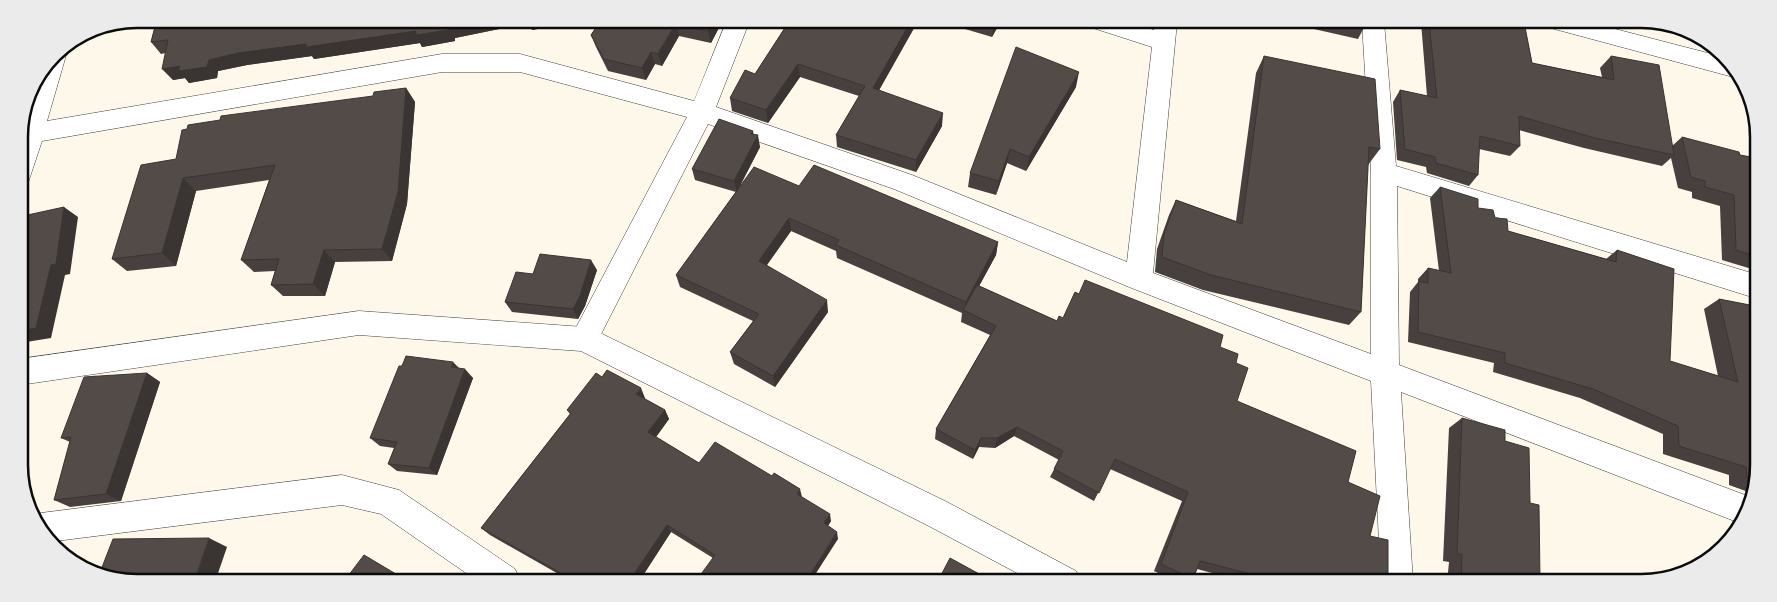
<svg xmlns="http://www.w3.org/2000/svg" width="1777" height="602" font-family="Merriweather,serif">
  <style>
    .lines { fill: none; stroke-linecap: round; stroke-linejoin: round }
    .minor-casing { stroke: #3e3e3e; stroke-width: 1 }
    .tertiary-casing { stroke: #3e3e3e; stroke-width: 1 }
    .minor { fill: #fff; fill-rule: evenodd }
    .tertiary { fill: #fff; fill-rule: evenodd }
    .wall { fill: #47403e }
    .shaded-wall { fill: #3a3432 }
    .building { fill: #534b48; stroke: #3a3432 }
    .rim { fill: none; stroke: #0b0b0b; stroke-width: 2.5 }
  </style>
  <rect width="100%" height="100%" fill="#fef8ea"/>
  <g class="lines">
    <g class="minor-casing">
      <g id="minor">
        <path d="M727,20H750L716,107L912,175L1127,262L1152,47L1090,27L1087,21H1126L1154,30L1155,21L1177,22L1153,273L1371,354V172L1362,22H1384L1396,166L1755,274V298L1397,186L1399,365L1753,498L1737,522L1401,392L1413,582H1381L1371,381L1129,287L894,189L708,124L594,348L584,351L574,348L570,339L687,117L520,72H442L42,141L28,183L19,186C19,169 18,152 19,135C21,108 41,62 64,46L67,52L47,121L442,54H520L694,101Z"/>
        <polygon points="1551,23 1592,23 1727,58 1737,76 1733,77 1562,31 1554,29"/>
        <polygon points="342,475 399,490 515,569 520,580 476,580 381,514 342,505 48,542 34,515 41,513"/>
      </g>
    </g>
    <g class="tertiary-casing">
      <polygon id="tertiary" points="359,311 584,327 594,330 947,502 1076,571 1081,582 1032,581 925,524 581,351 359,335 20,385 20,359"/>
    </g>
    <use href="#minor" class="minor"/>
    <use href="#tertiary" class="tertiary"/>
  </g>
  <g class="wall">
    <polygon points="137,19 586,20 532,30 529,23 455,38 455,41 422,47 420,43 314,59 312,56 247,65 218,71 217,78 189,83 185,78 173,80 166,53 161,54 151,42 156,22 108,26 107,25"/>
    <polygon points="601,20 723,20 711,43 679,36 662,66 655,64 646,80 608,71 596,47 591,35"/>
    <polygon points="790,20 918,21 879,90 942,126 916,172 837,147 836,135 859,96 800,77 768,123 732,111 730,98 755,74"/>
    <polygon points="938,21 1001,21 992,37"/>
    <polygon points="1283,22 1367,22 1358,39"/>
    <polygon points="1421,22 1524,22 1532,63 1602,77 1600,68 1611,56 1672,146 1682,137 1740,155 1756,158 1755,270 1722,260 1720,206 1692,198 1692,192 1678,188 1671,158 1662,166 1584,148 1519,130 1520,146 1510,156 1479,149 1478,175 1469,186 1427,173 1426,167 1397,160 1393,102 1400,90 1427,96"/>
    <polygon points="1264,56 1380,149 1368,165 1361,312 1349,325 1203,290 1155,272 1157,249 1169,215 1176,200 1236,221 1256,73"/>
    <polygon points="1076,87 1026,171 1007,163 996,195 968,187 970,173"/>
    <polygon points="406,88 415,102 407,204 392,261 335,262 325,296 283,296 271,285 275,271 254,272 241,260 269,180 196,191 176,266 127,271 112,259 176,159 373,96"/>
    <polygon points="753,131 753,134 760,147 738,189 799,186 998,242 996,255 979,286 1057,321 1063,318 1220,347 1236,363 1237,401 1348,482 1370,536 1388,582 1246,582 1197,569 1193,579 1190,582 1177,582 1154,571 1182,501 1110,469 1094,501 1050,477 1059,460 1014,436 995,448 979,447 973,459 935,439 936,429 990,335 961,322 962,313 837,258 836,251 791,231 767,265 828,312 775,387 734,364 730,352 753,321 680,287 676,275 736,192 695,180 692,169"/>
    <polygon points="1440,187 1495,218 1508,231 1606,259 1617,250 1670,361 1718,376 1704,309 1719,299 1755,306 1754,494 1729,485 1729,475 1663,454 1663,434 1580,398 1493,372 1494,363 1408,342 1410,292 1418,282 1418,279 1428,268 1439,271 1430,198"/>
    <polygon points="597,270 585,306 578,319 512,312 505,302 533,274"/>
    <polygon points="459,368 473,378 437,475 397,471 388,464 394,448 380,446 370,438"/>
    <polygon points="147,373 160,382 121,501 70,507 54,500 70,442 61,438"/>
    <polygon points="645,398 645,399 665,410 669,419 656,437 699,463 802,497 831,521 828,526 838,539 713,558 671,532 640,580 569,580 490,535 481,528 570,414 567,410"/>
    <polygon points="1462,418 1505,441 1530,503 1540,580 1549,583 1447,583 1449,562 1443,561 1449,428"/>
  </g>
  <g class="shaded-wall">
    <polygon points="481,20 586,20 532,30 529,23 455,38 455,41 422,47 420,43 314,59 312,56 247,65 218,71 217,78 189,83 185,78 173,80 162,69 238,53 306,44 449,26"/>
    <polygon points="714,20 723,20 711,43 708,31"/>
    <polygon points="911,21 918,21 873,101 873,88"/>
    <polygon points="995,21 1001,21 992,37 994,24"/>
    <polygon points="676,23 679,36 662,66 658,54"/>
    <polygon points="651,52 655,64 646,80 642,68"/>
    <polygon points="798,64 800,77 768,123 766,110"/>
    <polygon points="1079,72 1076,87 1026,171 1029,157"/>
    <polygon points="406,88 415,102 407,204 392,261 382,249"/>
    <polygon points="943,113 942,126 916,172 916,160"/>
    <polygon points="753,131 755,141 758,135 760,147 737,192 734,181 751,134"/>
    <polygon points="1010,149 1007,163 996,195 999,181"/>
    <polygon points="183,178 196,191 176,266 162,253"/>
    <polygon points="64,207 78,217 70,274 65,275 51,338 20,343 20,331"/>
    <polygon points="789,218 791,231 761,273 759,261"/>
    <polygon points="998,242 996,255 965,312 964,311 966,302"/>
    <polygon points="324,250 335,262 325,296 313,284"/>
    <polygon points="591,260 597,270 585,306 578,319 573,309"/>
    <polygon points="827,300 828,312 775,387 773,376"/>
    <polygon points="453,362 461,370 451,367"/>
    <polygon points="465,369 473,378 437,475 429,468"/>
    <polygon points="147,373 160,382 121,501 106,494"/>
    <polygon points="641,388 645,398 641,404 636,394"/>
    <polygon points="665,410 669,419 653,441 648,432"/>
    <polygon points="1017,427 1014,436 995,448 997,438"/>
    <polygon points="981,438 979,447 973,459 975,450"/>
    <polygon points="800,489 802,497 797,494"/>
    <polygon points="830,514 831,521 825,530 824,523"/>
    <polygon points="667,525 671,532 640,580 630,580"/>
    <polygon points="837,532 838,539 811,581 806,581"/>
    <polygon points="209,538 227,547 216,579 195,579"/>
  </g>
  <g class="building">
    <polygon points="157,19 481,20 449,26 449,30 416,35 416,31 306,47 306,44 238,53 209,60 207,67 178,71 180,66 162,69 168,40 151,42"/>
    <polygon points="601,20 714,20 708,31 676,23 658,54 651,52 642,68 604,59 591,35"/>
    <polygon points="790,20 911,21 873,88 943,113 916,160 836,135 865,86 798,64 766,110 730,98 745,70 755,74"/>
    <polygon points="984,21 995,21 994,24"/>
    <polygon points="1429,22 1524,22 1532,63 1614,80 1611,56 1659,65 1674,155 1595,138 1519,116 1520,146 1480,136 1478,175 1436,163 1435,157 1405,149 1400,90 1437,98"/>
    <polygon points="1016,47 1079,72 1029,157 1010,149 999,181 970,173"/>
    <polygon points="1264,56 1375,79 1380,149 1369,147 1361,312 1211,275 1162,257 1164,234 1176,200 1242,224"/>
    <polygon points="406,88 398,192 382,249 324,250 313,284 271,285 279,259 241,260 275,165 183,178 162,253 112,259 141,165 176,159 182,130 187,129 188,125 220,120 221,116 373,96 374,92"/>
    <polygon points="719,119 753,131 751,134 758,135 734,181 692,169"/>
    <polygon points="1682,137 1739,152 1740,155 1756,158 1755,256 1736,250 1734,195 1705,187 1705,181 1691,177"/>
    <polygon points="814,165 998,242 966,302 836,245 839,240 789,218 759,261 827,300 773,376 730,352 759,314 676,275 754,167 799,186"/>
    <polygon points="1440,187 1478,199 1478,208 1493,210 1495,218 1507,219 1508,231 1616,262 1617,250 1674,269 1670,361 1738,382 1719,299 1755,306 1754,480 1747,477 1746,467 1679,446 1678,426 1593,389 1505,363 1505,353 1418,332 1419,281 1428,283 1428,268 1451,273"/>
    <polygon points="64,207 56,264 51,265 36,328 20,331 20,238 23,216"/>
    <polygon points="540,254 591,260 580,296 573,309 505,302 516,272 533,274"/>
    <polygon points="1085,280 1223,335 1220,347 1238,354 1236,363 1248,368 1237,401 1356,451 1348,482 1380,496 1370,536 1388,540 1388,582 1282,582 1200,561 1193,579 1161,564 1188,492 1115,459 1099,493 1054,469 1063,451 1017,427 997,438 981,438 975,450 936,429 996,326 963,310 977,285 1057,321 1059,316 1063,318 1075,292 1079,294"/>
    <polygon points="406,356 453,362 451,367 465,369 429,468 388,464 397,442 370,438 399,366 402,366"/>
    <polygon points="607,370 641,388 636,394 665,410 648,432 699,463 715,442 772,476 774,473 800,489 797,494 830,514 824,523 837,532 806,581 696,581 715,555 667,525 630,580 573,580 481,528 571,413 567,410 596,373 602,377"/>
    <polygon points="147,373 106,494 54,500 71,437 61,438 84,377"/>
    <polygon points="1462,418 1505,430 1505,441 1529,448 1530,503 1539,505 1540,580 1549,583 1461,583 1462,555 1457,553"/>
    <polygon points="209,538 195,579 106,579 99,575 113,539"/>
    <polygon points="364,555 406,580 345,580"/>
    <polygon points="950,558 992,581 938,581"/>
  </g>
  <path d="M0 0H1777V602H0ZM137 28H1641A109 109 0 0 1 1750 137V465A109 109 0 0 1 1641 574H137A109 109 0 0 1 28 465V137A109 109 0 0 1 137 28Z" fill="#ebebeb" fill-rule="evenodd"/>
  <path class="rim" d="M137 28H1641A109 109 0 0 1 1750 137V465A109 109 0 0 1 1641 574H137A109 109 0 0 1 28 465V137A109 109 0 0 1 137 28Z"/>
</svg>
